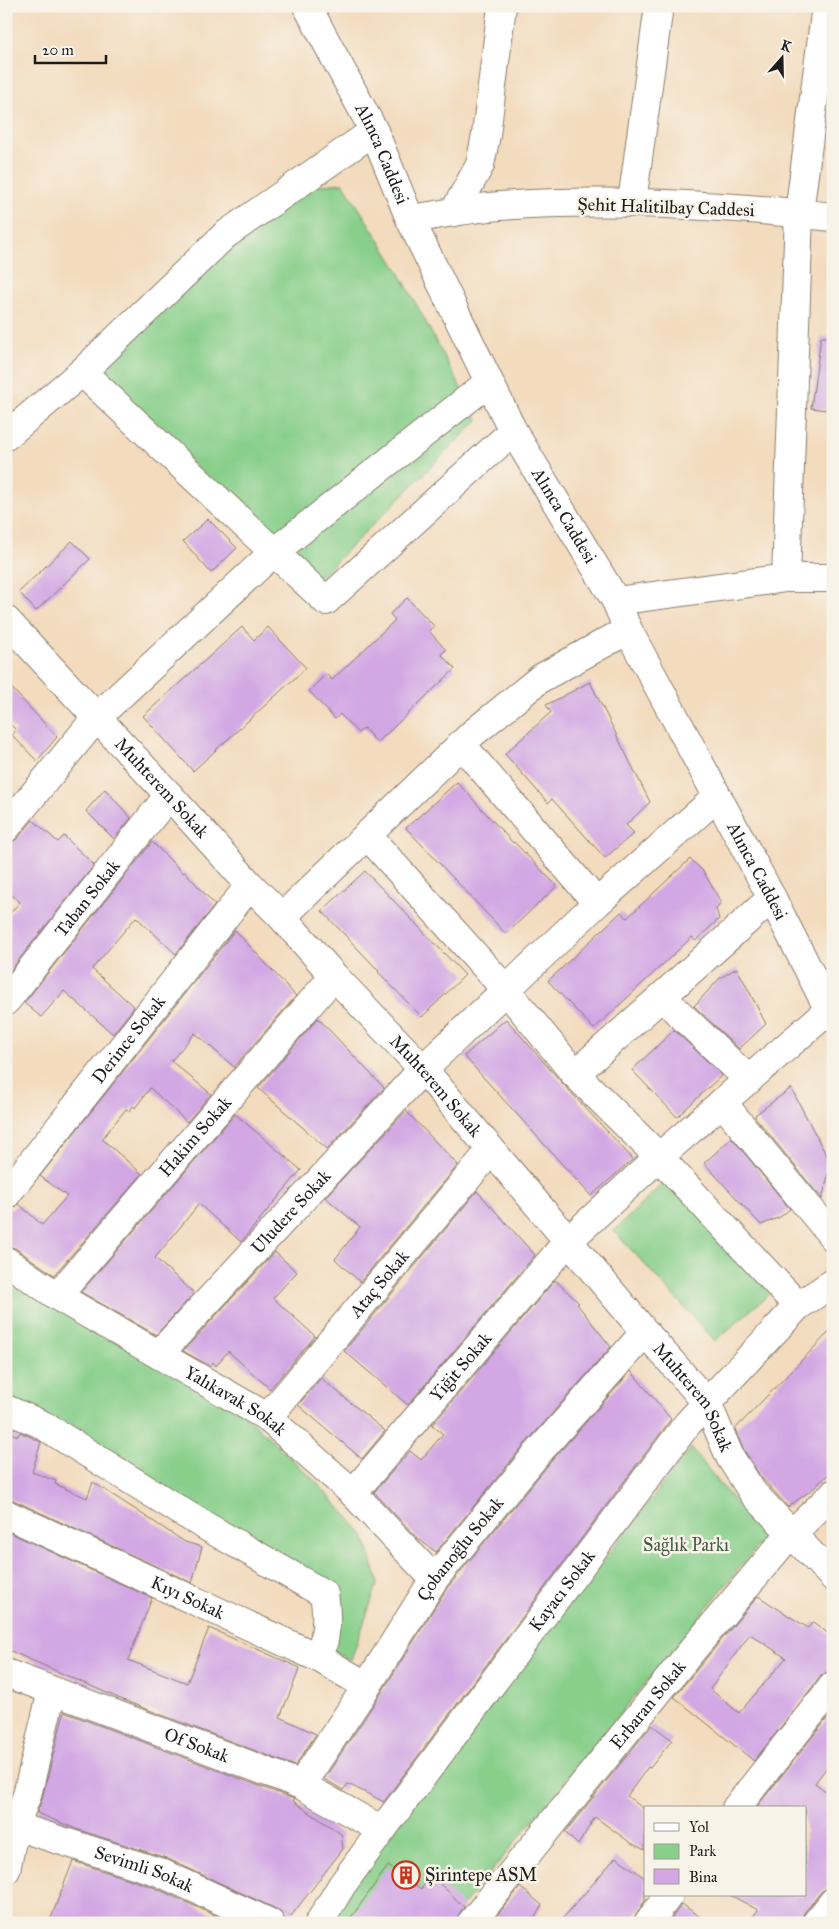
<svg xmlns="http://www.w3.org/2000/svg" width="839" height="1929" font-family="'IM FELL Great Primer',serif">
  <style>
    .green { fill: #88cf8b; stroke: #527654 }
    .building { fill: #d2a7e4; fill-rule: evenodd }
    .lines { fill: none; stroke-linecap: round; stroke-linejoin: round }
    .minor-casing { stroke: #887c6d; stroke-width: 30 }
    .major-casing { stroke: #887c6d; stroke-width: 30 }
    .minor { stroke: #fff; stroke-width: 28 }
    .major { stroke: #fff; stroke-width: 28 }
    .labels { text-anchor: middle; stroke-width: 5; stroke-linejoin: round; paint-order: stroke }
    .street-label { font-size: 18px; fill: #1c1c1c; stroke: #f7f3e8 }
    .park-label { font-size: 18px; fill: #425b43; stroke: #f7f3e8 }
    .poi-label { font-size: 18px; fill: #1c1c1c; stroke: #f7f3e8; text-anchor: start }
  </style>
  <rect width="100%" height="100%" fill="#f7f3e8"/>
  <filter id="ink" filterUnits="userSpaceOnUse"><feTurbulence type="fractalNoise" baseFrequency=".02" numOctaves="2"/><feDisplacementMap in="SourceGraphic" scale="10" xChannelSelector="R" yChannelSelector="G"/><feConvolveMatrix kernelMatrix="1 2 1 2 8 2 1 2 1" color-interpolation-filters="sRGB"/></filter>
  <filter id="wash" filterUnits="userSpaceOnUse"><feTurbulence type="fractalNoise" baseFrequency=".0096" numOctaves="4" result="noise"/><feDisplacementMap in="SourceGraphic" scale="20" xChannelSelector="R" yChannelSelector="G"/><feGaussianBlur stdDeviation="1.12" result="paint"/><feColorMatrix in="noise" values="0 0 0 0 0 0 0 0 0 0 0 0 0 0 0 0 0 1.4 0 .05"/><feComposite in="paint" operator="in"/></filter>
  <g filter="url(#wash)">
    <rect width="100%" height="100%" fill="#f3dbbe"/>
    <g class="green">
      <polygon points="343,183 398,270 478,420 315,582 99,372 291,188"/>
      <polygon points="668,1178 774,1290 715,1341 614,1231"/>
      <polygon points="6,1276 243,1413 315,1481 364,1535 378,1582 351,1660 331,1650 332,1596 6,1414"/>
      <polygon points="691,1448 764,1538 449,1923 320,1923"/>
    </g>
    <g id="blocks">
      <g class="building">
        <polygon points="821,337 833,337 833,411 811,408"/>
        <polygon points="208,519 237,548 211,573 183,541"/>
        <polygon points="72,541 90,559 36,611 19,592"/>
        <polygon points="407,598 434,626 429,631 446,650 441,654 455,669 377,743 364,728 358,733 340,714 335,719 309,691 326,674 332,680 395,620 390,614"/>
        <polygon points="242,627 254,640 268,627 306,668 193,771 143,716"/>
        <polygon points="6,682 57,737 37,761 12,735 16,730 6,720"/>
        <polygon points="590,682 650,802 626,825 634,833 605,858 552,799 548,803 505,754 551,712 546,705"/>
        <polygon points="457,782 513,843 514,842 557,886 506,934 406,828"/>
        <polygon points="105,789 131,818 114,839 86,811"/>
        <polygon points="33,820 58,842 64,836 94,865 6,976 6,918 20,902 6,890 6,843 12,842 18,838"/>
        <polygon points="152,842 183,873 185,872 215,905 176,954 136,917 92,969 134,1007 113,1034 64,991 41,1017 24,1003"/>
        <polygon points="690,859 703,871 721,902 716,909 719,919 695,941 692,937 594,1029 548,981 621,912 627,918"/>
        <polygon points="365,871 465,975 422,1017 378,972 379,971 322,911"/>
        <polygon points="235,930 296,996 234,1067 195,1033 171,1061 211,1094 187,1122 150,1088 135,1108 133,1106 129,1111 126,1109 102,1139 142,1174 54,1275 15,1248 6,1246 6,1210 12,1209 19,1204 42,1225 67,1196 40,1176"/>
        <polygon points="737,968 766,1024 739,1049 694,1006 720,978"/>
        <polygon points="318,1018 384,1088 327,1149 258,1088"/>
        <polygon points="506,1019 563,1084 633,1159 591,1196 464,1056"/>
        <polygon points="674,1030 722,1075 677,1117 632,1070"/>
        <polygon points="791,1088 831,1164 822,1199 755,1117 755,1115"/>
        <polygon points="406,1111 458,1165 360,1282 335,1259 360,1227 325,1197"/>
        <polygon points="235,1114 301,1170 241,1242 199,1204 155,1258 194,1293 156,1335 81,1292"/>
        <polygon points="732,1138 790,1209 780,1217 761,1225 704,1163"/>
        <polygon points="477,1191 535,1255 408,1405 344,1351"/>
        <polygon points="275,1252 297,1272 273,1298 315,1336 270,1389 228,1351 216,1366 213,1362 210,1366 183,1351"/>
        <polygon points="555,1280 579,1303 577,1304 611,1347 524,1445 436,1552 417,1538 374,1492 410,1451 421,1460 443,1434 432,1425"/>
        <polygon points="833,1328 833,1470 814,1488 788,1507 760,1476 744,1450 735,1429"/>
        <polygon points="631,1371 671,1419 397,1784 384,1802 348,1784 343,1790 324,1779 380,1695 447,1588 548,1465"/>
        <polygon points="321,1378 385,1431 362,1459 298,1405"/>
        <polygon points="6,1431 18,1436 20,1432 41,1442 32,1472 56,1481 55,1484 87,1498 93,1482 185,1542 202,1547 192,1583 13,1500 6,1499"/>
        <polygon points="6,1531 152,1598 128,1660 187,1683 209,1628 300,1668 280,1717 316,1734 295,1766 123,1700 6,1649"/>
        <path d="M758,1596L808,1628L813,1622L833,1637V1671L827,1672L821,1676L754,1761L674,1697ZM750,1634L786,1658L739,1713L710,1689Z"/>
        <polygon points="833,1711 833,1759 815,1783 833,1797 833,1887 827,1888 821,1892 804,1913 801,1923 748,1923 758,1910 730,1895 805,1895 805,1808 756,1808"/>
        <polygon points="64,1712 294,1799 293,1801 341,1834 343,1849 291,1916 166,1858 76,1829 37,1813 42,1799"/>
        <polygon points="652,1725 672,1740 650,1768 648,1767 627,1796 645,1810 645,1850 631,1843 595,1817 578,1845 565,1832"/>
        <polygon points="616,1857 645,1878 645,1901 636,1914 633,1923 559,1923"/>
        <polygon points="73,1861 153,1887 232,1923 49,1923"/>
        <polygon points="388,1866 421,1889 431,1875 464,1907 459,1914 456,1923 347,1923"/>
        <polygon points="520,1887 542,1905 532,1923 491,1923"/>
        <polygon points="682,1904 708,1923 668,1923"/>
      </g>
    </g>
  </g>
  <g filter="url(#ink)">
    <use href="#blocks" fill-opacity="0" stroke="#887c6d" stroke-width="1"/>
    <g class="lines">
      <g class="minor-casing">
        <g id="minor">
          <path id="s1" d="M307,6L374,131L410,219"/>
          <polyline points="826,6 799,213 786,578 833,578"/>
          <polyline points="632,202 659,6"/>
          <polyline points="454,212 480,165 486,135 502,6"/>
          <polyline points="82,372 326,601 513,431"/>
          <polyline points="6,436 82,372 225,235 374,131"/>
          <polyline points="616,601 786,578"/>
          <path id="s2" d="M6,620L169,795L250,885L282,917L334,976L423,1069L645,1332L707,1403L730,1457L753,1493L833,1577"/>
          <polyline points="461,744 597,903 717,797"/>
          <polyline points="6,828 97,717 274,552 488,383"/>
          <polyline points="367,835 506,990 575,1074 659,1157 798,1306"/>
          <polyline points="282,917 472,734 541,678 628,630"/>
          <polyline points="662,997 749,1080"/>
          <path id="s3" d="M6,1001L169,795"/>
          <polyline points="575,1074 772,898"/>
          <polyline points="722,1102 833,1237"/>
          <path id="s4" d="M6,1195L250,885"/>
          <path id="s5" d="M6,1261L57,1296L267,1417L353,1493L434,1579"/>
          <path id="s6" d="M57,1296L334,976"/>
          <path id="s7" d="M159,1354L423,1069L597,903"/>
          <path d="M6,1409L41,1424L195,1520L324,1594C328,1617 327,1636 319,1658"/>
          <path id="s8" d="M267,1418L491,1150"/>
          <path id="s9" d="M353,1493L568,1241L659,1157L829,1010"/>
          <path id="s10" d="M6,1514L319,1658L367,1686"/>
          <path id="s11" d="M6,1673L281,1777L301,1785L382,1830"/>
          <path id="s12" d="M301,1785L367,1686L434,1579L536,1455L645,1332"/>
          <polyline points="736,1808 833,1686"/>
          <path id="s13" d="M15,1826L159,1872L270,1923"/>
          <polyline points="6,1870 15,1826 27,1795 52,1691"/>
          <path id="s14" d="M319,1923L342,1885L382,1830L688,1423L798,1306L833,1283"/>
          <path id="s15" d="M471,1923L689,1654L785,1540L833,1494"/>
          <polyline points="648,1923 669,1895"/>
          <polyline points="816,1923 833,1902"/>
        </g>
      </g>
      <g class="major-casing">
        <g id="major">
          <path id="s16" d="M833,217C722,205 611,198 500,206C470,208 439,215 410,219L513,431L616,601L628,630L772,898L833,1018"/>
        </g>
      </g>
      <use href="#minor" class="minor"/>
      <use href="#major" class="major"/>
    </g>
  </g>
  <defs>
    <g id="building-ring" transform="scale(1.4375)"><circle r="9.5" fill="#f7f3e8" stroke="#c8321e" stroke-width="1.5"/><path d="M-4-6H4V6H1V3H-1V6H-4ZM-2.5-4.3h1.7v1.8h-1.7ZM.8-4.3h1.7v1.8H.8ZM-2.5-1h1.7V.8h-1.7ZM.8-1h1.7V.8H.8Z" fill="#c8321e"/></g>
  </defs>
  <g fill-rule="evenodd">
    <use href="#building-ring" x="406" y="1875"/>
  </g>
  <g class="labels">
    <g class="street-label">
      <text dy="6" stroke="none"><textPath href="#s1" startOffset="166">Alınca Caddesi</textPath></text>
      <text transform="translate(666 207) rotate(2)" y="6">Şehit Halitilbay Caddesi</text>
      <text dy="6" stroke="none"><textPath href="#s16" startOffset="759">Alınca Caddesi</textPath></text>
      <text dy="6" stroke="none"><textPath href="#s2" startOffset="229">Muhterem Sokak</textPath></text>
      <text dy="6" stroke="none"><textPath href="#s16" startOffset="1164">Alınca Caddesi</textPath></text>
      <text dy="6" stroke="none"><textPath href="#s3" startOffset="131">Taban Sokak</textPath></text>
      <text dy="6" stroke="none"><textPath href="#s4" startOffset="198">Derince Sokak</textPath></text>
      <text dy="6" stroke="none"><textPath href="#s2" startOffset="634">Muhterem Sokak</textPath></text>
      <text dy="6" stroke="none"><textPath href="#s6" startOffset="211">Hakim Sokak</textPath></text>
      <text dy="6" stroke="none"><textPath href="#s7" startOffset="194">Uludere Sokak</textPath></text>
      <text dy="6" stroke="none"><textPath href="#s8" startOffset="175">Ataç Sokak</textPath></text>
      <text dy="6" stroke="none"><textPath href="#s9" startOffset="166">Yiğit Sokak</textPath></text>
      <text dy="6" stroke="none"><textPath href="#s2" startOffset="1039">Muhterem Sokak</textPath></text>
      <text dy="6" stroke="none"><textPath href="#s5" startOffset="269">Yalıkavak Sokak</textPath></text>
      <text dy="6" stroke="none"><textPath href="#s12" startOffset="285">Çobanoğlu Sokak</textPath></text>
      <text dy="6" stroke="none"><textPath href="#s14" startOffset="412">Kayacı Sokak</textPath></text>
      <text dy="6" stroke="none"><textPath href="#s10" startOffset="200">Kıyı Sokak</textPath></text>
      <text dy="6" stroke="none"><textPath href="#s15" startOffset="281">Erbaran Sokak</textPath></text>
      <text dy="6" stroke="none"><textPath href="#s11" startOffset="204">Of Sokak</textPath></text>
      <text dy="6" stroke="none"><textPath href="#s13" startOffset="136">Sevimli Sokak</textPath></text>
    </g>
    <g class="park-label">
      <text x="686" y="1551">Sağlık Parkı</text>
    </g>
    <g class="poi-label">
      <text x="425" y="1881">Şirintepe ASM</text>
    </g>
  </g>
  <rect width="839" height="1929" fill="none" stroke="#f7f3e8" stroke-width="25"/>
  <rect x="644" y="1806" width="162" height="90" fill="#f7f3e8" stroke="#9f9d96"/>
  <rect x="654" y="1823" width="25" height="8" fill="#ffffff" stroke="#9f9d96"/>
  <text x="689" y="1832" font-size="15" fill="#1c1c1c">Yol</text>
  <rect x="654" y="1844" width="25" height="15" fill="#88cf8b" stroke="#9f9d96"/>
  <text x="689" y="1856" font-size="15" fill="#1c1c1c">Park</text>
  <rect x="654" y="1869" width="25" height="15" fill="#d2a7e4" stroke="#9f9d96"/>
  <text x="689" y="1882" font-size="15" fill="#1c1c1c">Bina</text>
  <g transform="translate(782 58) rotate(20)" stroke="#f7f3e8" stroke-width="4" paint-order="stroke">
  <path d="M0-4L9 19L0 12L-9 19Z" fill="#1c1c1c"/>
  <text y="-8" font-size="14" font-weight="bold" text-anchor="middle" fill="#1c1c1c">K</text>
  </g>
  <path d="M35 55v8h71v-8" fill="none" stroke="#1c1c1c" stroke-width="2.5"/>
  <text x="42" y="55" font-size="15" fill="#1c1c1c" stroke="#f7f3e8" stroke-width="4" paint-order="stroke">20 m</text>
</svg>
